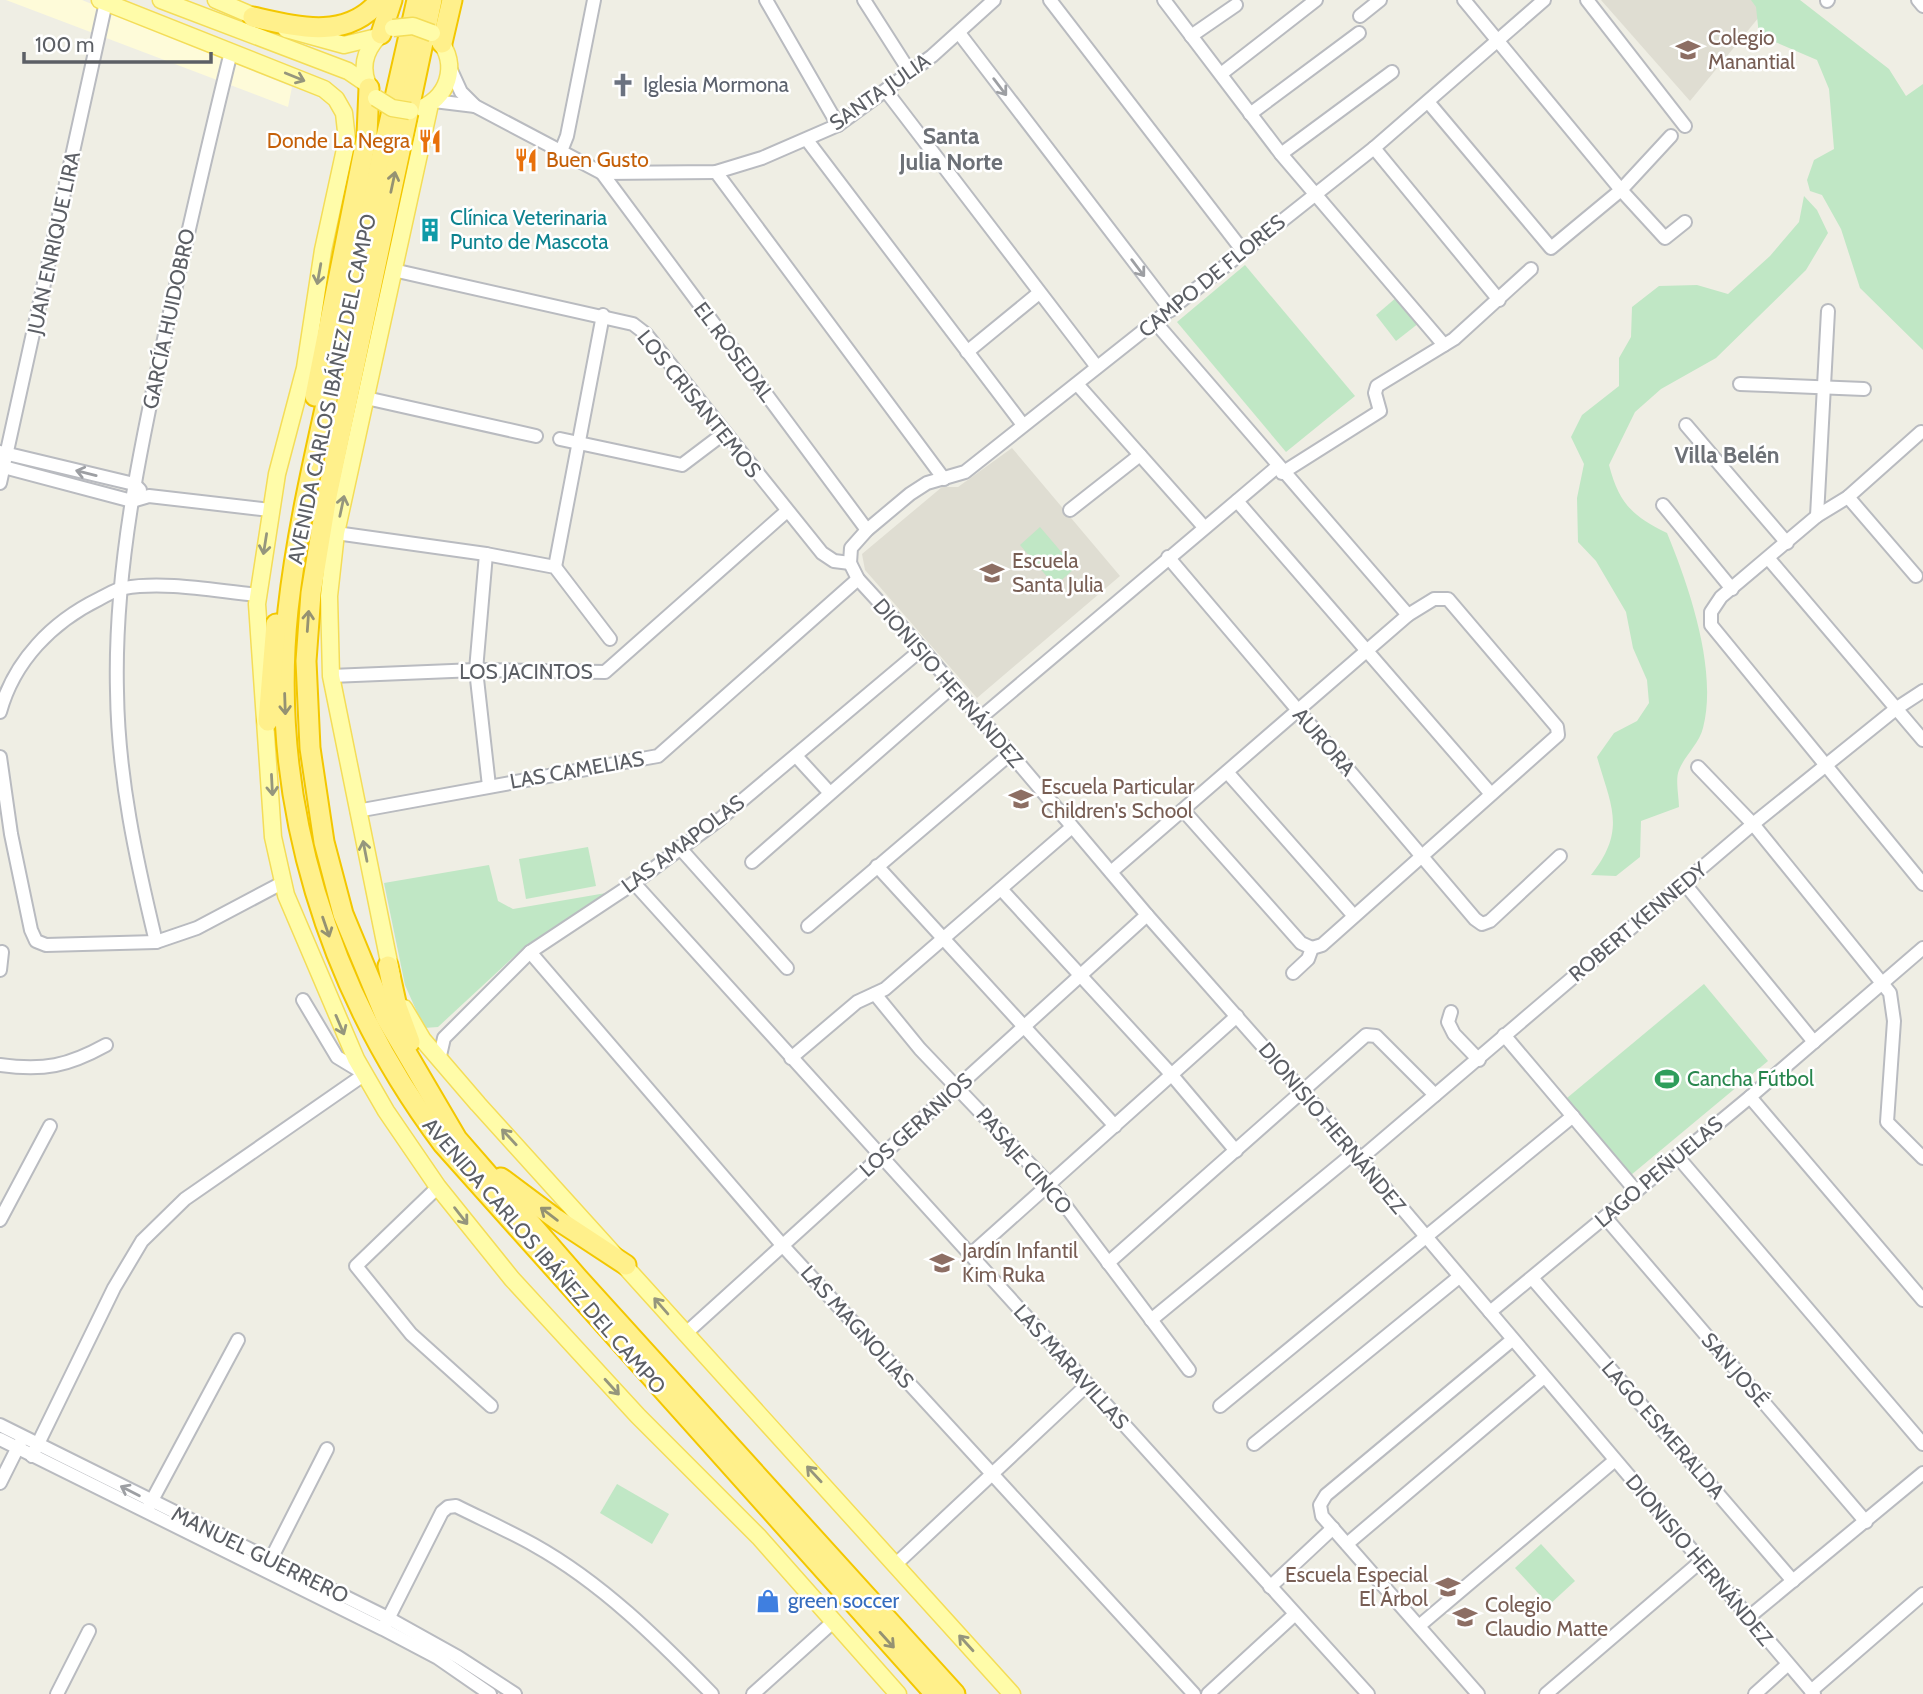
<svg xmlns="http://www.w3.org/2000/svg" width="1923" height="1694" font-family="Cabin,sans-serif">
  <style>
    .commercial { fill: #fefbd9 }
    .education { fill: #dfddd2 }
    .green { fill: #c0e7c5 }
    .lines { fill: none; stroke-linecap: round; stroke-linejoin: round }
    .minor-casing { stroke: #b9bbc0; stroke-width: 16 }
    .major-casing { stroke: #f4dd58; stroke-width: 19 }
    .highway-casing { stroke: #f3c700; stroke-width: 23 }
    .minor { stroke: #fff; stroke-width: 12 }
    .major { stroke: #fffca9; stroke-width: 16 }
    .highway { stroke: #fff08b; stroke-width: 19 }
    .major-bridge-casing { stroke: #f4dd58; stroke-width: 19; stroke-linecap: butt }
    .major-bridge { stroke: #fffca9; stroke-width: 16 }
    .oneway { stroke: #95967d }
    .oneway2 { stroke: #9d9fa3 }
    .oneway3 { stroke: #959272 }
    .labels { text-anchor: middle; stroke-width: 5; stroke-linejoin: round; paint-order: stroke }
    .education-label { font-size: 21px; fill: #785e54; stroke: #fff; text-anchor: start }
    .worship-label { font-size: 21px; fill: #5b616d; stroke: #fff; text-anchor: start }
    .street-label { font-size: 21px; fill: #5c5f65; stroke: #fff }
    .food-label { font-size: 21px; fill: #c56008; stroke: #fff; text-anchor: end }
    .culture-label { font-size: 21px; fill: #0d838f; stroke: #fff; text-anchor: start }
    .leisure-label { font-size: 21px; fill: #27864d; stroke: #fff; text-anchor: start }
    .shop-label { font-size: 21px; fill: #366cbe; stroke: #fff; text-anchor: start }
    .neighbourhood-label { font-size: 23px; font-weight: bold; fill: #6d7177; stroke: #fff }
  </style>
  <rect width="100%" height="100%" fill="#efeee4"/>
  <polygon class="commercial" points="6,0 82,0 292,87 288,107"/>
  <g class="education">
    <polygon points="1601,0 1773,0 1690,101"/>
    <polygon points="1012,448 1120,576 977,698 865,570 862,554 942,487 958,487"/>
  </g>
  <g class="green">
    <polygon points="1751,0 1800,0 1889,69 1906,96 1923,84 1923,350 1860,288 1841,229 1822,195 1810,191 1807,180 1814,160 1834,149 1829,89 1817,60 1759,35 1756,7"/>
    <path d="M1804,196L1817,210L1828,233L1806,270L1716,358L1661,389L1635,412L1609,465C1619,503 1632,516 1667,533C1689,586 1718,670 1703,728C1699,744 1685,755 1679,770C1675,779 1679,797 1679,807L1641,821L1640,857L1616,876L1591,875C1627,830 1611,806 1597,757L1614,733L1637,721L1649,703L1647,680L1633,648L1626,612L1596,561L1578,542L1577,498L1584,464L1571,437L1582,415L1619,386V358L1631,337L1632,307L1659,286L1697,285L1728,294L1770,256L1799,222Z"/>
    <polygon points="1245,265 1355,396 1286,452 1177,322"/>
    <polygon points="1397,297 1419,323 1396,341 1376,315"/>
    <polygon points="1040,527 1075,568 1055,586 1020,545"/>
    <polygon points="588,847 596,886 526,899 519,859"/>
    <polygon points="489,865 498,901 513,909 606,893 521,950 438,1027 424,1028 405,985 384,883"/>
    <polygon points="1704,984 1768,1061 1631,1175 1567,1098"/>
    <polygon points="617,1484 669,1514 652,1544 600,1513"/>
    <polygon points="1541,1544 1575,1581 1549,1605 1515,1568"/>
  </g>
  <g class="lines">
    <g class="minor-casing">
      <g id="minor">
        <polyline points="766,0 838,125"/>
        <polyline points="864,0 910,72"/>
        <polyline points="1050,0 1243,251"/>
        <polyline points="1164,0 1281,154 1444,345"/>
        <polyline points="1464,0 1621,190 1665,238 1685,222"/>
        <polyline points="1587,0 1685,126"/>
        <polyline points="1918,0 1923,6"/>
        <polyline points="1827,1 1828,0"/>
        <polyline points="1360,16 1380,0"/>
        <polyline points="959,33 1171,310"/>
        <polyline points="1191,36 1236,5"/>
        <polyline points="450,68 461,92 475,106 602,173 716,172 762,158 838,125 932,56 994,0"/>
        <polyline points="1221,74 1316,0"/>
        <polyline points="886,91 1097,367"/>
        <polyline points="434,101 475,106"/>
        <polyline points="1429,103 1551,248 1621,190 1671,136"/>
        <polyline points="1250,114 1359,33"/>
        <polyline points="807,140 1023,425"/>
        <polyline points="1374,148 1499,300"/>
        <polyline points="561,151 567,136 594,0"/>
        <polyline points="1281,154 1392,72"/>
        <polyline points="716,172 944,479"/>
        <polyline points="602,173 867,530"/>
        <polyline points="393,270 633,324 646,334 822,553 834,561 850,563"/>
        <polyline points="1155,322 1408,615"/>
        <polyline points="967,352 1039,293"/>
        <polyline points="1077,384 1204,527"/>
        <polyline points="1740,384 1864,389"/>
        <polyline points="366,398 536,436"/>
        <polyline points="1686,425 1787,543"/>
        <polyline points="1921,432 1848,497 1817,516 1721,597 1711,612 1711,625 1923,884"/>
        <polyline points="560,439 682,465 723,434"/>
        <polyline points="0,452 134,484 140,490"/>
        <polyline points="0,466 132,501 149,496 270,510"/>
        <polyline points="1282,473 1380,411 1375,393 1377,386 1454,339 1531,269"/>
        <polyline points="0,483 106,2"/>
        <polyline points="1848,497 1916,576"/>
        <polyline points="1237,501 1491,794"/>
        <polyline points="1663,505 1732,589"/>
        <polyline points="1070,510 1140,455"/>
        <polyline points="1817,516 1828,311"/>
        <polyline points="336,533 486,554 555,567 610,639"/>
        <polyline points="486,554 476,670 489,786"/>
        <polyline points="1168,557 1475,919 1482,924 1490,921 1560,856"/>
        <polyline points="1769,559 1923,740"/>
        <polyline points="850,563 858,579 922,649 1147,915 1312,1102 1814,1694"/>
        <polyline points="850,563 851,548 867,530 910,494 927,483 965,472 1374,148 1544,0"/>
        <polyline points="555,567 603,315"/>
        <polyline points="331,676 476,670 605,672 787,511"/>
        <path d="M0,712C14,661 52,622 99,599C107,595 116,589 124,588C166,581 215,591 258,595"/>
        <polyline points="979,719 1277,467"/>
        <polyline points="796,756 829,792"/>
        <polyline points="0,757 11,834 31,930 36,941 46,945 156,942 197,928 282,883"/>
        <polyline points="1698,767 1753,824 1890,993 1894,1021 1887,1122 1923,1158"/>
        <polyline points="1227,772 1354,916"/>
        <polyline points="1183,810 1301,943 1312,948"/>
        <polyline points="357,811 658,756 858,579"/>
        <polyline points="679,847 787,968"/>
        <polyline points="752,862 953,686"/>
        <polyline points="877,866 1115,1126"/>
        <polyline points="1111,872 1408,615 1434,599 1448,599 1557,727 1558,735 1322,945 1312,948 1308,959 1293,973"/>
        <polyline points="634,883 1368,1694"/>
        <polyline points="1684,883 1814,1042"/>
        <polyline points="1001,889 1171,1074 1236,1151"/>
        <polyline points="808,926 1010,754"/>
        <path d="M156,942C136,859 118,777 117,691C114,570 140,448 166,330C187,237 208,144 231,52"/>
        <polyline points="530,952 783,1246 1194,1694"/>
        <polyline points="0,970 2,952"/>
        <polyline points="875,994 920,1049 1049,1184 1189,1370"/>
        <polyline points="1451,1012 1448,1022 1454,1034 1479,1060"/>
        <polyline points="1504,1035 1636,1191"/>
        <polyline points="791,1058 857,1002 885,989 1072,827"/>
        <polyline points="439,1060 444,1038 530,952 634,883 720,819 922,649"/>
        <path d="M0,1065C44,1071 68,1066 106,1045"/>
        <polyline points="1750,1097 1923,1300"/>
        <polyline points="1677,1156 1923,1444"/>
        <polyline points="1360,1159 1753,824 1897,708 1923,691"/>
        <polyline points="438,1187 356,1266 411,1334 491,1406"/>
        <polyline points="1605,1217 1866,1522"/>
        <polyline points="0,1220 50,1126"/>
        <polyline points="970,1255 1237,1016"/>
        <polyline points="1108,1263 1366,1035 1376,1036 1435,1095"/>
        <polyline points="1532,1278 1793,1581"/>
        <polyline points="1490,1312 1750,1097 1923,948"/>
        <polyline points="1151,1320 1354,1153"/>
        <polyline points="685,1334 1147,915"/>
        <polyline points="1220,1406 1573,1116"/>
        <polyline points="0,1425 388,1618 458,1657 515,1694"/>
        <polyline points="0,1439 383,1629 438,1658 490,1694"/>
        <polyline points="1254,1444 1459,1277"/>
        <polyline points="32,1456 114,1288 142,1241 185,1199 365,1074 337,1057 303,1000"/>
        <polyline points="0,1483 20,1443"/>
        <polyline points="149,1506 238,1340"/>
        <polyline points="1347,1544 1544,1377"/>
        <polyline points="269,1563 327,1449"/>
        <polyline points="896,1564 1087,1385"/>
        <polyline points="1270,1587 1333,1528"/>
        <polyline points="1749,1617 1923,1473"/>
        <path d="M385,1625L442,1512L448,1507L456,1506C482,1519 509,1531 534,1545C602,1583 658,1639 712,1694"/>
        <polyline points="1419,1626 1614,1461"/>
        <polyline points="1811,1691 1923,1594"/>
        <polyline points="57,1694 89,1631"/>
        <polyline points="753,1694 833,1622"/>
        <polyline points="1208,1694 1294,1615"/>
        <polyline points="1478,1694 1322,1516 1320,1505 1326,1495 1512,1340"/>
        <polyline points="1546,1694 1700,1562"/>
        <polyline points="1755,1694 1787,1665"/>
      </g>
    </g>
    <g class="major-casing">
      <g id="major">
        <polyline points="100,0 324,89 336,99 344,113 347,140 323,250 305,368 277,474 257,604 273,837 286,895 356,1059 386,1111 438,1187 512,1279 638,1416 759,1537 898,1694"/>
        <polyline points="161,0 348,71 367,84"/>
        <polyline points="216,0 265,21"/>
        <polyline points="286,29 344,45 377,37"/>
        <path d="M370,89C360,70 364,51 379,36"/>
        <path d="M422,108C452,94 459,58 434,35"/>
        <polyline points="392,977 331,676 329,596 336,533 430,104"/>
        <polyline points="404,1008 423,1040 478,1104 1012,1694"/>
      </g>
    </g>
    <g class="highway-casing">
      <g id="highway">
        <path d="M417,0C391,115 365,230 339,345C320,433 298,520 288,610C268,801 329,992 443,1144L935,1694"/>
        <polyline points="432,0 327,496 311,593 306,661 310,748 324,842 343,914 386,1018 457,1139 578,1278 955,1694"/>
        <path d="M253,17C297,27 347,41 380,0"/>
        <polyline points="381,34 392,0"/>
        <polyline points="442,43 452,0"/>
        <polyline points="315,396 367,135 369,88"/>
        <polyline points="268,721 276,624"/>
        <polyline points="388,966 397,1007 410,1042"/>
        <polyline points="501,1178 556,1219 626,1265"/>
      </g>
    </g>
    <use href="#minor" class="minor"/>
    <use href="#major" class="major"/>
    <use href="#highway" class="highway"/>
    <g class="major-bridge-casing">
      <g id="major-bridge">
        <polyline points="393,28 413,26 432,33"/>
        <polyline points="376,98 392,108 410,111"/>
      </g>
    </g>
    <use href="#major-bridge" class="major-bridge"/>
  </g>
  <defs><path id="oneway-shaft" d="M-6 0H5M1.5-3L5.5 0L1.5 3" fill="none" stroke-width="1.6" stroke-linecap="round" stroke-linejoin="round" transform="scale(1.75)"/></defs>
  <g class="oneway">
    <use href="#oneway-shaft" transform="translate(295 77) rotate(22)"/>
    <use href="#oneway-shaft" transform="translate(319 274) rotate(100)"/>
    <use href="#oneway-shaft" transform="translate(342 506) rotate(-78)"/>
    <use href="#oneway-shaft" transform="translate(265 544) rotate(99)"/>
    <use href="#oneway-shaft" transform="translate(272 785) rotate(87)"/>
    <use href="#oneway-shaft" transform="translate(365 851) rotate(-101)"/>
    <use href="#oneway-shaft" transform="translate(340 1025) rotate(67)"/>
    <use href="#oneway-shaft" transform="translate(509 1137) rotate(-133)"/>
    <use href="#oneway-shaft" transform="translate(461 1216) rotate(52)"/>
    <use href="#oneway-shaft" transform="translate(661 1306) rotate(-131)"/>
    <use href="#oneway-shaft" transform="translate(612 1387) rotate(48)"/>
    <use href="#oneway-shaft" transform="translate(814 1474) rotate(-133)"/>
    <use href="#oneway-shaft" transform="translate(966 1643) rotate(-132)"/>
  </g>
  <g class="oneway2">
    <use href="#oneway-shaft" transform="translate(1000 87) rotate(53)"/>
    <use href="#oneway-shaft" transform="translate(1138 268) rotate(53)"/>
    <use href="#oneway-shaft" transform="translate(86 473) rotate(-166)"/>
    <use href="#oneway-shaft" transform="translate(130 1491) rotate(-153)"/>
  </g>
  <g class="oneway3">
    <use href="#oneway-shaft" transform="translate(393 182) rotate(-78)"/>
    <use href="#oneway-shaft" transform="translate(308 621) rotate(-86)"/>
    <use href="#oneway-shaft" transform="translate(285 704) rotate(88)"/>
    <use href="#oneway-shaft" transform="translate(326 927) rotate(71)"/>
    <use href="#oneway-shaft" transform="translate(549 1214) rotate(-143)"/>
    <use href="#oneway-shaft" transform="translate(887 1640) rotate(48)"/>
  </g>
  <defs>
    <g id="school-bare" transform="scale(1.89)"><path d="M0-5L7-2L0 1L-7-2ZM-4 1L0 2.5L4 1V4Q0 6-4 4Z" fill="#8d6e63" stroke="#fff" stroke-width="2.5" paint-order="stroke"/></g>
    <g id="church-bare" transform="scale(1.89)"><path d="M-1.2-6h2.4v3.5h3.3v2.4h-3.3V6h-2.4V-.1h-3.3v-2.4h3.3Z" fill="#6b7280" stroke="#fff" stroke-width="2.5" paint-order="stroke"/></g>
    <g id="restaurant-bare" transform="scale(1.89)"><path d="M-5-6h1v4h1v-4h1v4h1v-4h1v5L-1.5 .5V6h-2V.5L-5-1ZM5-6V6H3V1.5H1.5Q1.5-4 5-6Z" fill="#e8710a" stroke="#fff" stroke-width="2.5" paint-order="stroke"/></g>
    <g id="building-bare" transform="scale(1.89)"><path d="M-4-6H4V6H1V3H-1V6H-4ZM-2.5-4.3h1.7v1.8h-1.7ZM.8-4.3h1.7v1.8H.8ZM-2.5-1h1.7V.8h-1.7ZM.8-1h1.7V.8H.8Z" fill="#0f9aa8" stroke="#fff" stroke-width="2.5" paint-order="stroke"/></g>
    <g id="stadium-bare" transform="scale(1.89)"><path d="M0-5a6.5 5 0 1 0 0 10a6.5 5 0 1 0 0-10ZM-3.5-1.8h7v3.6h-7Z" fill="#2e9e5b" stroke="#fff" stroke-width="2.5" paint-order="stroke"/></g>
    <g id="shop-bare" transform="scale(1.89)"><path d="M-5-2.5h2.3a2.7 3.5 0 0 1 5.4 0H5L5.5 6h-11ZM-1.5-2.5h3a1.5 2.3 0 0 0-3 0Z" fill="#3f7fe0" stroke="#fff" stroke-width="2.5" paint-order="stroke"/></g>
  </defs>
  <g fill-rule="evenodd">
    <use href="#school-bare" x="1688" y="50"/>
    <use href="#church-bare" x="623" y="85"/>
    <use href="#restaurant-bare" x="430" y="141"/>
    <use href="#restaurant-bare" x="526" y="160"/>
    <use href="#building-bare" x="430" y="230"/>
    <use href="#school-bare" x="992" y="573"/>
    <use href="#school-bare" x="1021" y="799"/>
    <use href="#stadium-bare" x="1667" y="1079"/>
    <use href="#school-bare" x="942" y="1263"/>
    <use href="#school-bare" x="1448" y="1587"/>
    <use href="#shop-bare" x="768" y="1601"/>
    <use href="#school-bare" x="1465" y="1617"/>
  </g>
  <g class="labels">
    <g class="education-label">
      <text x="1708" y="45">Colegio<tspan x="1708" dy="24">Manantial</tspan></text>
      <text x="1012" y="568">Escuela<tspan x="1012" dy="24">Santa Julia</tspan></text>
      <text x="1041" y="794">Escuela Particular<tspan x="1041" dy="24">Children's School</tspan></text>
      <text x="962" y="1258">Jardín Infantil<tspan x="962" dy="24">Kim Ruka</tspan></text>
      <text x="1428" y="1582" text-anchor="end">Escuela Especial<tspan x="1428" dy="24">El Árbol</tspan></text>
      <text x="1485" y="1612">Colegio<tspan x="1485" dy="24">Claudio Matte</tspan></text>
    </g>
    <g class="worship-label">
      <text x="643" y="92">Iglesia Mormona</text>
    </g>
    <g class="street-label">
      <text transform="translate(880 92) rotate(-35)" y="7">SANTA JULIA</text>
      <text transform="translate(54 243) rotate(-78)" y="7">JUAN ENRIQUE LIRA</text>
      <text transform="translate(1212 276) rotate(-39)" y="7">CAMPO DE FLORES</text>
      <text transform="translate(169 319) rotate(-78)" y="7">GARCÍA HUIDOBRO</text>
      <text transform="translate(734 352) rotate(53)" y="7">EL ROSEDAL</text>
      <text transform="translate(332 389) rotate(-78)" y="7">AVENIDA CARLOS IBÁÑEZ DEL CAMPO</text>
      <text transform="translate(699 404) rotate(51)" y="7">LOS CRISANTEMOS</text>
      <text x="526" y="679">LOS JACINTOS</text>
      <text transform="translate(948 683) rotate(49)" y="7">DIONISIO HERNÁNDEZ</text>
      <text transform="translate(1324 742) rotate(49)" y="7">AURORA</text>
      <text transform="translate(577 770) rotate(-10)" y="7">LAS CAMELIAS</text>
      <text transform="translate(683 844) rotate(-37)" y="7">LAS AMAPOLAS</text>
      <text transform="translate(1638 922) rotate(-40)" y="7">ROBERT KENNEDY</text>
      <text transform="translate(916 1125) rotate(-42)" y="7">LOS GERANIOS</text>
      <text transform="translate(1332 1128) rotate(50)" y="7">DIONISIO HERNÁNDEZ</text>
      <text transform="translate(1024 1161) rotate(49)" y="7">PASAJE CINCO</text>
      <text transform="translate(1659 1172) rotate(-40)" y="7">LAGO PEÑUELAS</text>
      <text transform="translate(544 1256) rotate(49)" y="7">AVENIDA CARLOS IBÁÑEZ DEL CAMPO</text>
      <text transform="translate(857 1327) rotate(48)" y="7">LAS MAGNOLIAS</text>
      <text transform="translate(1071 1367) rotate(48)" y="7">LAS MARAVILLAS</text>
      <text transform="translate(1735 1370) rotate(49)" y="7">SAN JOSÉ</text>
      <text transform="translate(1663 1430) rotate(49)" y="7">LAGO ESMERALDA</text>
      <text transform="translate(260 1555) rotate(26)" y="7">MANUEL GUERRERO</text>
      <text transform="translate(1699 1560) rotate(50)" y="7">DIONISIO HERNÁNDEZ</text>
    </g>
    <g class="food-label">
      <text x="410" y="148">Donde La Negra</text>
      <text x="546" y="167" text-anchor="start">Buen Gusto</text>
    </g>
    <g class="culture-label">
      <text x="450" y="225">Clínica Veterinaria<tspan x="450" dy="24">Punto de Mascota</tspan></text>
    </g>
    <g class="leisure-label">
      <text x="1687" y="1086">Cancha Fútbol</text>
    </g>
    <g class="shop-label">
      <text x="788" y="1608">green soccer</text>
    </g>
    <g class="neighbourhood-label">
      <text x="951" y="144">Santa<tspan x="951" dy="26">Julia Norte</tspan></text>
      <text x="1727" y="463">Villa Belén</text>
    </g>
  </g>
  <path d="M24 52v10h187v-10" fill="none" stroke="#5c5f65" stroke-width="3.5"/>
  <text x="35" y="52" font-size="21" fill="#5c5f65" stroke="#ffffff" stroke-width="5" paint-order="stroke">100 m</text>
</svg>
